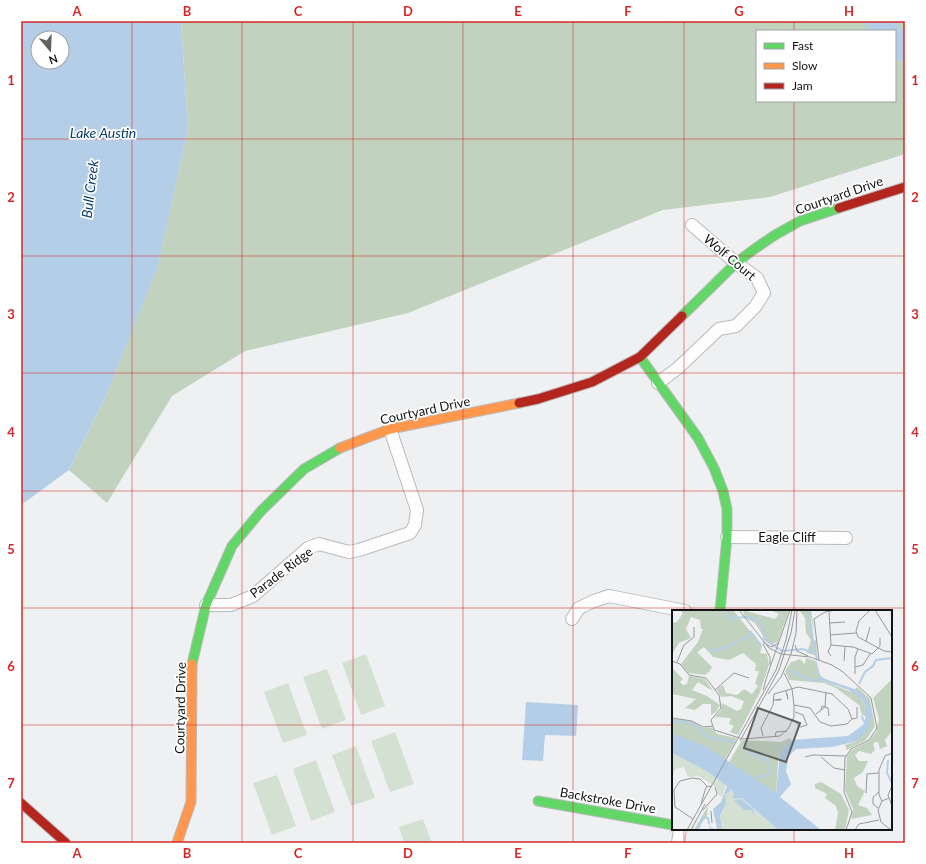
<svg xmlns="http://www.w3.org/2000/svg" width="926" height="864" font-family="Lato,sans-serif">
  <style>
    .green { fill: #d4e1d2 }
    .forest { fill: #c1d3bf; fill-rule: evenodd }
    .water { fill: #b5cee8; fill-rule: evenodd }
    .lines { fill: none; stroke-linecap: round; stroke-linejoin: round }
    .river { stroke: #b5cee8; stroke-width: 27 }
    .street-casing { stroke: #b9babc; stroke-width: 14 }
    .fast-casing { stroke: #b9babc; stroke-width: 11 }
    .slow-casing { stroke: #b9babc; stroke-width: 11 }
    .jam-casing { stroke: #b9babc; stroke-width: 11 }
    .street { stroke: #fdfdfd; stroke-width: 12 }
    .fast { stroke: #63d668; stroke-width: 9 }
    .slow { stroke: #ff974d; stroke-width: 9 }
    .jam { stroke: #b3261e; stroke-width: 9 }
    .grid { fill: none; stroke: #d62828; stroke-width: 1; stroke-opacity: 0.55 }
    .labels { text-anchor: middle; stroke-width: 3.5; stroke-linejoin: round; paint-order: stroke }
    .street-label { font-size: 13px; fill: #121314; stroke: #fff }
    .water-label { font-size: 14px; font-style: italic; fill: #063d6a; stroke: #fff }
    .inset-river { fill: none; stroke: #b5cee8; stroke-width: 2 }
    .inset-road { fill: none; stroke: #979899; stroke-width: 1 }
    .view { fill: #5f6062; fill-opacity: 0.15; stroke: #5f6062; stroke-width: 2 }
    .inset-edge { fill: none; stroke: #121314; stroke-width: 2 }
    .neatline { fill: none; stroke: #d62828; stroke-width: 1.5 }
    .grid-label { font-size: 13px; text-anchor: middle; font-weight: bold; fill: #d62828 }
  </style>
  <rect width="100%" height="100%" fill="#eff0f2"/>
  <g class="green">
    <polygon points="366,654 385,706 361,715 342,663"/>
    <polygon points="327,669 346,720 322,729 303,677"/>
    <polygon points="288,683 307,735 283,743 264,692"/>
    <polygon points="395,732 414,784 390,792 371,741"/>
    <polygon points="356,746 375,798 351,806 332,755"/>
    <polygon points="316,760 335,812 311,821 293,769"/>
    <polygon points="277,775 296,826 272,835 253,783"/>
    <polygon points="423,819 432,843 404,843 399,827"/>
  </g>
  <path class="forest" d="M181,21H905V154L770,197L663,210L408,313L245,351L172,396L107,503L69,470L105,398L157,268L188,129ZM757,31H895V101H757Z"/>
  <g class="water">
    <path d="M21,21H181L188,129L157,269L105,398L69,470L21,505ZM38,38H62V62H38Z"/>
    <polygon points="526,702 578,705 576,736 547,735 545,735 543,761 522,760"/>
  </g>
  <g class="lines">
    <g class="river">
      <polyline points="878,21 886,31"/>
      <polyline points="895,41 899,47 905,48"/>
    </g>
    <g class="street-casing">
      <g id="street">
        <polyline points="658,383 678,368 719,329 736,326 755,307 764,293 757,278 736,263 692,225"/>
        <polyline points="727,537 846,538"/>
        <polyline points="206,605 231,605 253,596 308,548 319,544 349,552 359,550 410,533 415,525 417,510 390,429"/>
        <polyline points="572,619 579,608 594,601 609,596 685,611"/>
        <polyline points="678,843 680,829"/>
      </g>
    </g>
    <g class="fast-casing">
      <g id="fast">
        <polyline points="682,316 736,263 753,250 775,235 800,221 839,208"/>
        <polyline points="640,357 698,438 714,468 723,491 727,509 727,537 720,611"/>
        <polyline points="192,664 206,605 232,546 261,511 304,469 340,448"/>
        <polyline points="538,801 673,825"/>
      </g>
    </g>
    <g class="slow-casing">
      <g id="slow">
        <polyline points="340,448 390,429 519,403"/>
        <polyline points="177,843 191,802 192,664"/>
      </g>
    </g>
    <g class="jam-casing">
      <g id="jam">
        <polyline points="839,208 905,187"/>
        <polyline points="519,403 538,399 592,382 640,357 682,316"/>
        <polyline points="21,803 66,843"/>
      </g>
    </g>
    <use href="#street" class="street"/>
    <use href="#fast" class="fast"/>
    <use href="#slow" class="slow"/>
    <use href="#jam" class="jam"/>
  </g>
  <path class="grid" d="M132,21V843M242,21V843M353,21V843M463,21V843M573,21V843M684,21V611M794,21V31M794,101V611M21,139H905M21,256H905M21,373H905M21,491H905M21,608H905M21,725H673M891,725H905M684,829V843M794,829V843"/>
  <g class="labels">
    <g class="street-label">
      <text transform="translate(839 195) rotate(-19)" y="5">Courtyard Drive</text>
      <text transform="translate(730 257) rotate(40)" y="5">Wolf Court</text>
      <text transform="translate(425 410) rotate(-12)" y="5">Courtyard Drive</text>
      <text x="787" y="542">Eagle Cliff</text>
      <text transform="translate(281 572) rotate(-37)" y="5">Parade Ridge</text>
      <text transform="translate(180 708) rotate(-89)" y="5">Courtyard Drive</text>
      <text transform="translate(608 800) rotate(10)" y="5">Backstroke Drive</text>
    </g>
    <g class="water-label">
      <text x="103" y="138">Lake Austin</text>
      <text transform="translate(90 189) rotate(-83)" y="5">Bull Creek</text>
    </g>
  </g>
  <g transform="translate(672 610)">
    <rect width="220" height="220" fill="#eff0f2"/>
    <path d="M0,143L36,162L54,175L50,187L46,184L44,177L33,170L27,166L16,167L12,157L3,159L0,164ZM57,178L62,184L60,189L70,188L106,220H50L48,206L52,197L53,184L58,182Z" fill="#d4e1d2"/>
    <path d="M8,0H61L90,36L88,43L95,44L97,55L88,82L66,125L58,122L62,116L57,114L59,108L43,107L49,100L50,93L65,101L69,99L72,91L59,86L49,87L45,79L51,75L54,83L65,85L72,79L80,84L86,76L83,74L87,61H83L84,54L71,43L57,50L41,47L32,37L25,42L40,57L38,61L33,65L16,63L9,54L26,32L31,19H29L28,10L19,7L14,19L19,28L7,33L0,44V13L5,12L11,3ZM71,0L103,9L107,4L98,0H117L106,32L100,34L95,32L83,13L73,8ZM127,0H139L142,20L138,6L142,25L136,9L141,31L144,30L145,46L135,43L139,30L134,23L133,8ZM134,48L144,51L149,70L187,85L194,97V106L190,105L187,95L164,78L152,73L117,70L113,61L119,52L128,49L133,54ZM0,58L11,69L8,72L11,75L15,74L17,66L33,69L41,81L26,72L20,80L35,86L48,95L44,102L39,105V94H31L23,100L13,98L24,89L0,84ZM220,69V121L213,130L215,136L208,139L206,132H203L201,134L203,140L199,144L187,141L183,145L187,151H196L191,162L182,168L185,176L193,181L186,195L195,198L200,205L179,209L181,199L173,180L175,146L180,140L197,131L204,122L207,109L201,88ZM185,77L198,89L203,116L194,130L175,140L173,135L185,131L200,102L183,79ZM0,108L21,112L31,118L39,117L45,124L65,128L53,150L0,123ZM118,128L119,130L108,143L106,152L104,184L57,152L70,130L109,132ZM149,172L169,184L177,200L173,220H163L166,203L164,196L153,188L155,184L143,178V174ZM36,196L35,207L29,213L28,218L22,220Z" fill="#c1d3bf"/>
    <path d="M144,50L148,65L153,69L185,80L195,89L200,102L197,118L185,131L160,137L124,139L116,147L114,161L119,174L108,187L149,220H106L70,188L60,189L62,184L57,178L58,182L53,184L54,193L48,206L50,220H38L37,213L39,218L45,219L41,199L49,192L55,176L36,162L0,143V123L35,137L104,183L108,143L119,130L176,126L192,114L189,107L190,105L193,111L194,97L189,88L177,80L149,70L146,64ZM69,189L81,199L82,206L79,200H72L62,190Z" fill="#b5cee8"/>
    <path class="inset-river" d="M56,0L58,8L77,7L86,10L91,17L92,29L110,41L131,39L142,43M135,0L145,50M36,40H44L54,37L77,26L79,22L89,35M117,60L137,70H149M187,74L193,62L201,56L204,50L220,48M0,111L21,113L36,127L63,132M71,134L77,142L96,151V165L86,167L84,174M216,150L215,163L220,173M25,220L31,207L36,208L37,214"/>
    <path class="inset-road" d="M67,0L97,38L109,44L138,47L160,55L171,62L199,88L205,118L197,130L179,139L173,148L172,182L180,202L174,220M198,0L187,11L184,21L186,27L212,41L220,42M203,0L220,27M157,2L159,35M142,9L147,50M142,9L153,2L164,0M157,13L173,12M158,25L184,23M194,31L198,17M91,32L99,37L107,33M91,34L98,47V55M123,35L125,41L136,46M159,35L181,37L200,44L208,36V28M159,46L156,42L159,35M0,51L8,54L17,65L34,68L47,85L49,98L39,110L42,120L71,129L108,126L116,119L122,107V95L120,79L112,63M172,51L173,37M5,52L12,35L22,27V17M183,57L191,55L198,44M96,63L118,0M183,64V47L186,39M43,80L62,63L77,68M91,80L96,63M114,81L116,89L115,84M96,84L109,67L119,44L124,23L125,1M101,90H109V89L104,90M149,100L150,96L156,98L157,106M144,104L153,97L154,82M0,108L20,111L31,117L40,116M121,109L128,117L135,115L131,105L123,102M180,109L185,108V97M91,126L89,118L101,95L102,84L126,77L160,84L176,99L180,109L175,114L159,116L148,112L138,98L122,95M103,127L104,122L115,121M68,131L107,60L119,23L123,0M133,147L141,145L174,146M149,147L162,158L173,160M220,176L216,185L220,196M194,183L195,164L207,163M217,188L210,191L206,200L209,212L219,220M210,191L207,185V160L213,146L220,143M29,194L34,177L40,176M206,198L201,194V187L207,182M31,200L45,184L43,177M39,201L40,213M21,209L3,197L2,180L8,171L20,168L28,169L35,176M15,220L104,60L114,30L120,0M19,220L33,194M183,220L187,214L207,210"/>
    <path class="view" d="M86,98L128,113L114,152L72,138Z"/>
    <rect width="220" height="220" class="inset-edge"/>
  </g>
  <rect width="926" height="864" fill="none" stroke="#ffffff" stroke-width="44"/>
  <rect x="756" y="30" width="140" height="72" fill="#ffffff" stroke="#a0a1a1"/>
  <rect x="764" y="43" width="20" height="6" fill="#63d668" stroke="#a0a1a1"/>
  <text x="792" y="50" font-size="12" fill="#121314">Fast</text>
  <rect x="764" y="63" width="20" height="6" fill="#ff974d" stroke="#a0a1a1"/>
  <text x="792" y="70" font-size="12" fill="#121314">Slow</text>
  <rect x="764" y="83" width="20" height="6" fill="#b3261e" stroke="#a0a1a1"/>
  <text x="792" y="90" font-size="12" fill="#121314">Jam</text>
  <g transform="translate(50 50) rotate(161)"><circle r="19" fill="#ffffff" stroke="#a0a1a1"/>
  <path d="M0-3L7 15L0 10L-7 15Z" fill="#5f6062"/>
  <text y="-6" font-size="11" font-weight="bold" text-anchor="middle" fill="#121314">N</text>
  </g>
  <rect x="22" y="22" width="882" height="820" class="neatline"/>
  <g class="grid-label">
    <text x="77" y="16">A</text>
    <text x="187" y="16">B</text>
    <text x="298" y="16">C</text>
    <text x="408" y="16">D</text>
    <text x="518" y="16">E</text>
    <text x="628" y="16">F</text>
    <text x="739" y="16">G</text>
    <text x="849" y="16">H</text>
    <text x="11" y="85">1</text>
    <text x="915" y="85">1</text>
    <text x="11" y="202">2</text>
    <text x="915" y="202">2</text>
    <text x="11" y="319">3</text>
    <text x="915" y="319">3</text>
    <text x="11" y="437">4</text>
    <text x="915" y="437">4</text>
    <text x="11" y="554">5</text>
    <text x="915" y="554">5</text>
    <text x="11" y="671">6</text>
    <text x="915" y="671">6</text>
    <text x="11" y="788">7</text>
    <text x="915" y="788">7</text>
    <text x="77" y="858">A</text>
    <text x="187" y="858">B</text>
    <text x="298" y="858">C</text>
    <text x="408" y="858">D</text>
    <text x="518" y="858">E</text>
    <text x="628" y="858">F</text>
    <text x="739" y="858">G</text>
    <text x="849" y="858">H</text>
  </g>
</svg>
